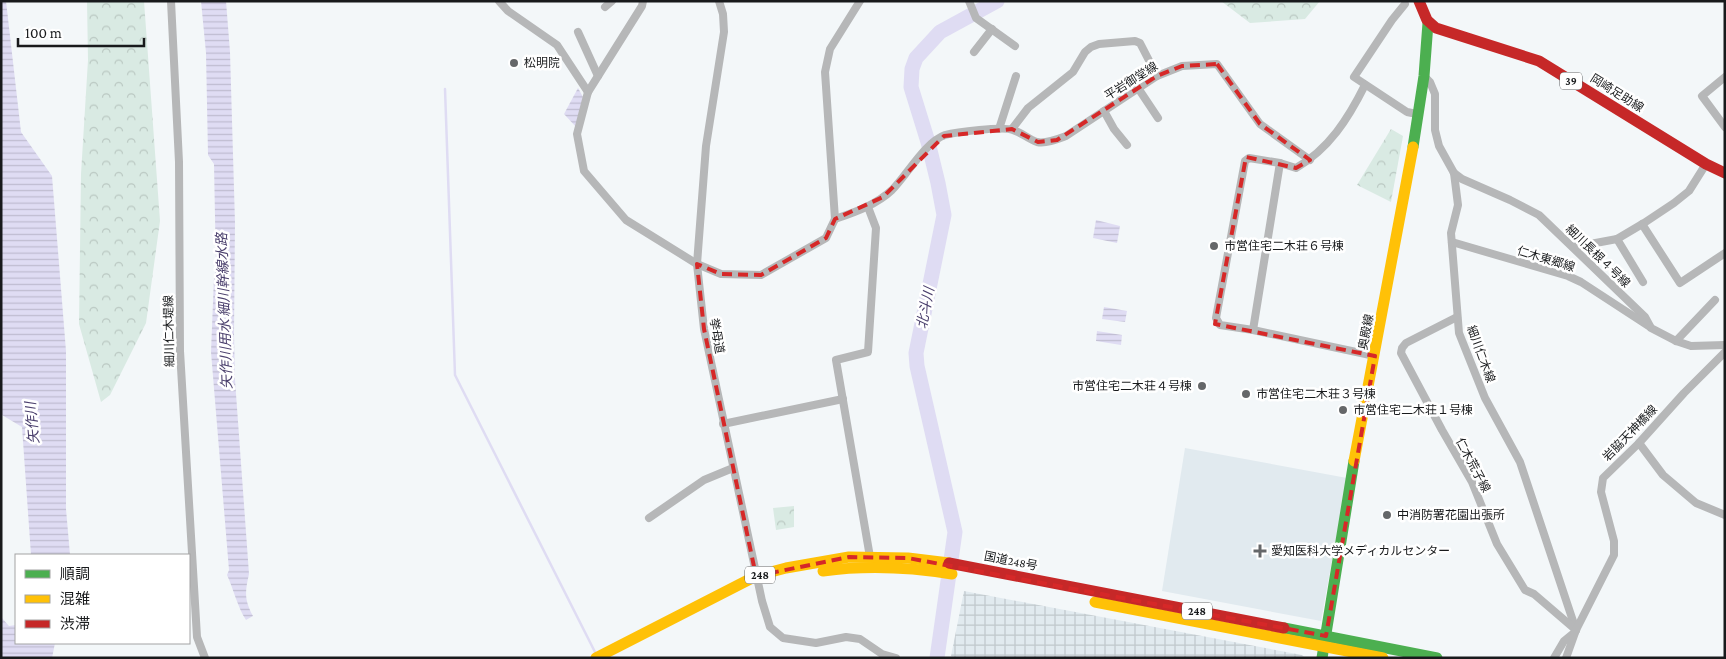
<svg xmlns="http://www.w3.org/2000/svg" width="1726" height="659" font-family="'Crimson Pro','Noto Sans JP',serif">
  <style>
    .built { fill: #e1eaef }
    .industrial { fill: url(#industrial-grid) }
    .forest { fill: url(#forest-crowns) }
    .water { fill: url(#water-rules) }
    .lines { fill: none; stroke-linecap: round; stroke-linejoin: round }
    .stream { stroke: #dfdcf3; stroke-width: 2.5 }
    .river { stroke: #dfdcf3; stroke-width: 15 }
    .street { stroke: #b6b7b8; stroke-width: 8 }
    .fast { stroke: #4caf50; stroke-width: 11 }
    .slow { stroke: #ffc107; stroke-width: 11 }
    .jam { stroke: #c62828; stroke-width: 11 }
    .marked { fill: none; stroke: #d62828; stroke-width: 4; stroke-dasharray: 10 6; stroke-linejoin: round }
    .poi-dot { fill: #656769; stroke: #fff; stroke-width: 2 }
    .labels { text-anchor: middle; stroke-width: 5; stroke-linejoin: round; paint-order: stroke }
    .shield { fill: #fff; stroke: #5d5f60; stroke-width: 1 }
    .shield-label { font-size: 11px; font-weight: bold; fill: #181a1c }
    .poi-label { font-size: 12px; fill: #181a1c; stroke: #fff; text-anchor: start }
    .street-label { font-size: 12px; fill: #181a1c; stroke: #fff }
    .water-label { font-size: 14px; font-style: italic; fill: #4c416e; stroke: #fff }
  </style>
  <defs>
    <pattern id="industrial-grid" width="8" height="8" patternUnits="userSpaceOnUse" patternTransform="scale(1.25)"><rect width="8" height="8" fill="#e1eaef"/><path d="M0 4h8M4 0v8" fill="none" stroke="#c0c8cc"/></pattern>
    <pattern id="forest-crowns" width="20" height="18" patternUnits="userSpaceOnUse" patternTransform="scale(1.25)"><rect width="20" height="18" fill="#d9eae3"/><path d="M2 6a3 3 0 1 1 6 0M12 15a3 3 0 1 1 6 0" fill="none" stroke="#bac8c2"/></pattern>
    <pattern id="water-rules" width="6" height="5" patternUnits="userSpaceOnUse" patternTransform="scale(1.25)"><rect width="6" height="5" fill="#dfdcf3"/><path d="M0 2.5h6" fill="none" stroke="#bfbcd0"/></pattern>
  </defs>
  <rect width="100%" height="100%" fill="#f3f7f9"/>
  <polygon class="built" points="1185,448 1347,478 1321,621 1162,591"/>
  <polygon class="industrial" points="964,591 1302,655 1305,658 953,658 951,656"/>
  <g class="forest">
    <polygon points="87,1 144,1 160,221 146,323 110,395 101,402 79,324 81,174 88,60"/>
    <polygon points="1221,1 1320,1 1305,19 1250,23"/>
    <polygon points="1391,129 1403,136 1391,202 1357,185"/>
    <polygon points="794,506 794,527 776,530 773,508"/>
  </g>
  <g class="water">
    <polygon points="1,1 6,1 21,132 52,176 66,351 66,509 70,555 31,555 22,427 2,415 1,416"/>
    <path d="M201,1H226L230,52L235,223L234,334L235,380L249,574C245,592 244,599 253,616L246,620C237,606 234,590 227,575L229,570L211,352L214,277L216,270L214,164L208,155L206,53Z"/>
    <polygon points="578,88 583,97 576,127 564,114"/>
    <polygon points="1096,220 1120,226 1117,243 1093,238"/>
    <polygon points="1104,307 1127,311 1125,322 1102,319"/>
    <polygon points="1097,331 1122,335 1121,345 1096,341"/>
    <polygon points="1,585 2,618 9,626 16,625 16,643 55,643 52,658 1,658"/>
  </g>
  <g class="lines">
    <polyline class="stream" points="445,89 455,375 596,654"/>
    <polyline class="river" points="937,658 955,532 917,366 916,353 944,215 938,183 928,142 911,87 912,69 916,58 940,32 997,1"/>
    <g class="street">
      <polyline points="171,1 179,162 180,351 197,637 205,658"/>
      <polyline points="499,1 508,11 557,45 588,92"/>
      <polyline points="643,1 642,6 588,92 577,134 584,171 626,220 697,264 721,274 761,275 826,238 835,219 825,72 830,49 860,1"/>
      <polyline points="719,1 723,14 724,32 706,146 697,264 704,329 762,601 770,627 783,638 816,643 846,637 860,639 882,654 896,658"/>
      <polyline points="969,1 976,18 1015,46"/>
      <polyline points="1405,4 1392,20 1354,77 1407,112 1417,114"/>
      <polyline points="605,7 612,1"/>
      <polyline points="578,32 598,76"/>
      <polyline points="974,52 992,29"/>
      <polyline points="1424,76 1430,82 1435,94 1435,130 1439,146 1454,173 1458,205 1451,233 1459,333 1485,398 1520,462 1576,630"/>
      <polyline points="1725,77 1702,96 1725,127"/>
      <path d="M1365,85C1348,119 1329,149 1296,168L1280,163L1249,158L1245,161L1216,318L1220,325L1253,330L1375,356"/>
      <polyline points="1138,88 1158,118"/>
      <polyline points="1104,111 1114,129 1127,145"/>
      <polyline points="999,129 1016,76"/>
      <polyline points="1012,129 1028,108 1073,72 1085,52 1091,47 1099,44 1135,41 1140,43 1157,76"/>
      <polyline points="1454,173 1462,179 1510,200 1539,215 1645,317 1651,328 1676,341 1691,346 1725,345"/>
      <polyline points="868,207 876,228 868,352 836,360 870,557"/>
      <path d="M835,219C855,212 876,205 892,190C907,175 925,142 945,135C956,132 1003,126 1013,130C1021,132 1028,139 1037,142C1046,144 1058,139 1066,136L1157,76L1182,66L1217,64L1260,124L1310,160"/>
      <polyline points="1642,224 1680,283 1725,253"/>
      <polyline points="1617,239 1643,282"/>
      <polyline points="1452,242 1568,276 1581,282 1650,327"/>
      <polyline points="1574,247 1617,239 1644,223 1674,203 1689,191 1706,164"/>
      <polyline points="1457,317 1406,343 1402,348 1401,353 1442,430 1472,482 1497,544 1525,590 1534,594 1576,630"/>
      <polyline points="1253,330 1280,163"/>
      <polyline points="1676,341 1715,300"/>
      <polyline points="723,424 843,399"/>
      <polyline points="1639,443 1663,475 1696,503 1725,515"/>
      <polyline points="649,518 704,480 733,468"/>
      <polyline points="1554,658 1564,641 1575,632"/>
      <polyline points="1566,658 1576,630 1614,555 1614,541 1601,492 1603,478 1639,443 1684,393 1725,352"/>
    </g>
    <g class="fast">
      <polyline points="1413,147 1424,76 1428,23"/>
      <polyline points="1284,628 1437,658"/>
      <polyline points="1322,658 1354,461"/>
    </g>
    <g class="slow">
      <polyline points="1354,461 1413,147"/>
      <path d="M823,571C866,565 909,567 952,574"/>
      <polyline points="1095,602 1383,658"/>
      <polyline points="596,658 756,576 786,568 849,557 908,558 949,563"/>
    </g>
    <g class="jam">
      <polyline points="1419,1 1427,20 1436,28 1539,61 1706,164 1725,173"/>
      <polyline points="949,563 1284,628"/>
    </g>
  </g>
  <path class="marked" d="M1217,64L1260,124L1310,160L1296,168L1246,157L1215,324L1375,356L1326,636L908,558L849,557L756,576L704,329L697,264L721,274L761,275L826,238L835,219L883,197L944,136L1012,129L1038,142L1057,140L1157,76L1182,66Z"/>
  <g class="poi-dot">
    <circle cx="514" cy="63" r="5"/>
    <circle cx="1214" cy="246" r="5"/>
    <circle cx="1202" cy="386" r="5"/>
    <circle cx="1246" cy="394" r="5"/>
    <circle cx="1343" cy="410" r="5"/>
    <circle cx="1387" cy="515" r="5"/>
    <path d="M1257.5 543.5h5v5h5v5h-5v5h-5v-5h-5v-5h5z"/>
  </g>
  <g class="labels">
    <g class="shield">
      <rect x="1560" y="72.5" width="22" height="17" rx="4"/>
      <rect x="745" y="566.5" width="30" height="17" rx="4"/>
      <rect x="1182" y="602.5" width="30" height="17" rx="4"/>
    </g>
    <g class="shield-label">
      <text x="1571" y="85">39</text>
      <text x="760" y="579">248</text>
      <text x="1197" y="615">248</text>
    </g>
    <g class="poi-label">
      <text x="524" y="67">松明院</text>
      <text x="1224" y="250">市営住宅二木荘６号棟</text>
      <text x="1192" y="390" text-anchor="end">市営住宅二木荘４号棟</text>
      <text x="1256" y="398">市営住宅二木荘３号棟</text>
      <text x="1353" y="414">市営住宅二木荘１号棟</text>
      <text x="1397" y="519">中消防署花園出張所</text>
      <text x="1271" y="555">愛知医科大学メディカルセンター</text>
    </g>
    <g class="street-label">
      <text transform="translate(1131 81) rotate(-32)" y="4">平岩御堂線</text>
      <text transform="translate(1617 93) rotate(32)" y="4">岡崎足助線</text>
      <text transform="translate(1598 256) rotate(44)" y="4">細川長根４号線</text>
      <text transform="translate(1546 259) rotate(17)" y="4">仁木東郷線</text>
      <text transform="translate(169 331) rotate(-91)" y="4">細川仁木堤線</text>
      <text transform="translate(1366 332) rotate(-79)" y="4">奥殿線</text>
      <text transform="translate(717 336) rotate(80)" y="4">挙母道</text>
      <text transform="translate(1481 354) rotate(70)" y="4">細川仁木線</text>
      <text transform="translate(1630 433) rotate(-46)" y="4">岩脇天神橋線</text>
      <text transform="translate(1473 465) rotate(62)" y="4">仁木荒子線</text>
      <text transform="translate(1011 561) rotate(11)" y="4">国道248号</text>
    </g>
    <g class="water-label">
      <text transform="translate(925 308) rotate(-79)" y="5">北斗川</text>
      <text transform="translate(224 311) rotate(-92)" y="5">矢作川用水 細川幹線水路</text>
      <text transform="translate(32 423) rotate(-95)" y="5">矢作川</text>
    </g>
  </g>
  <rect width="1726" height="659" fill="none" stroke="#181a1c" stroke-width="5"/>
  <rect x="15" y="554" width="175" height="90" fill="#ffffff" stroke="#a3a3a4"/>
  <rect x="25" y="570" width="25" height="8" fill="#4caf50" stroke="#a3a3a4"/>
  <text x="60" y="579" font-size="15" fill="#181a1c">順調</text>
  <rect x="25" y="595" width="25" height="8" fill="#ffc107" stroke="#a3a3a4"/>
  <text x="60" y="604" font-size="15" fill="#181a1c">混雑</text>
  <rect x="25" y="620" width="25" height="8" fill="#c62828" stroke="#a3a3a4"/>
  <text x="60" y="629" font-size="15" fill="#181a1c">渋滞</text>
  <path d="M18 38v8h126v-8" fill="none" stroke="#181a1c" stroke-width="2.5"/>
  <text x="25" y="38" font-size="15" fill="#181a1c" stroke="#ffffff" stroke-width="4" paint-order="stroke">100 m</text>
</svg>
